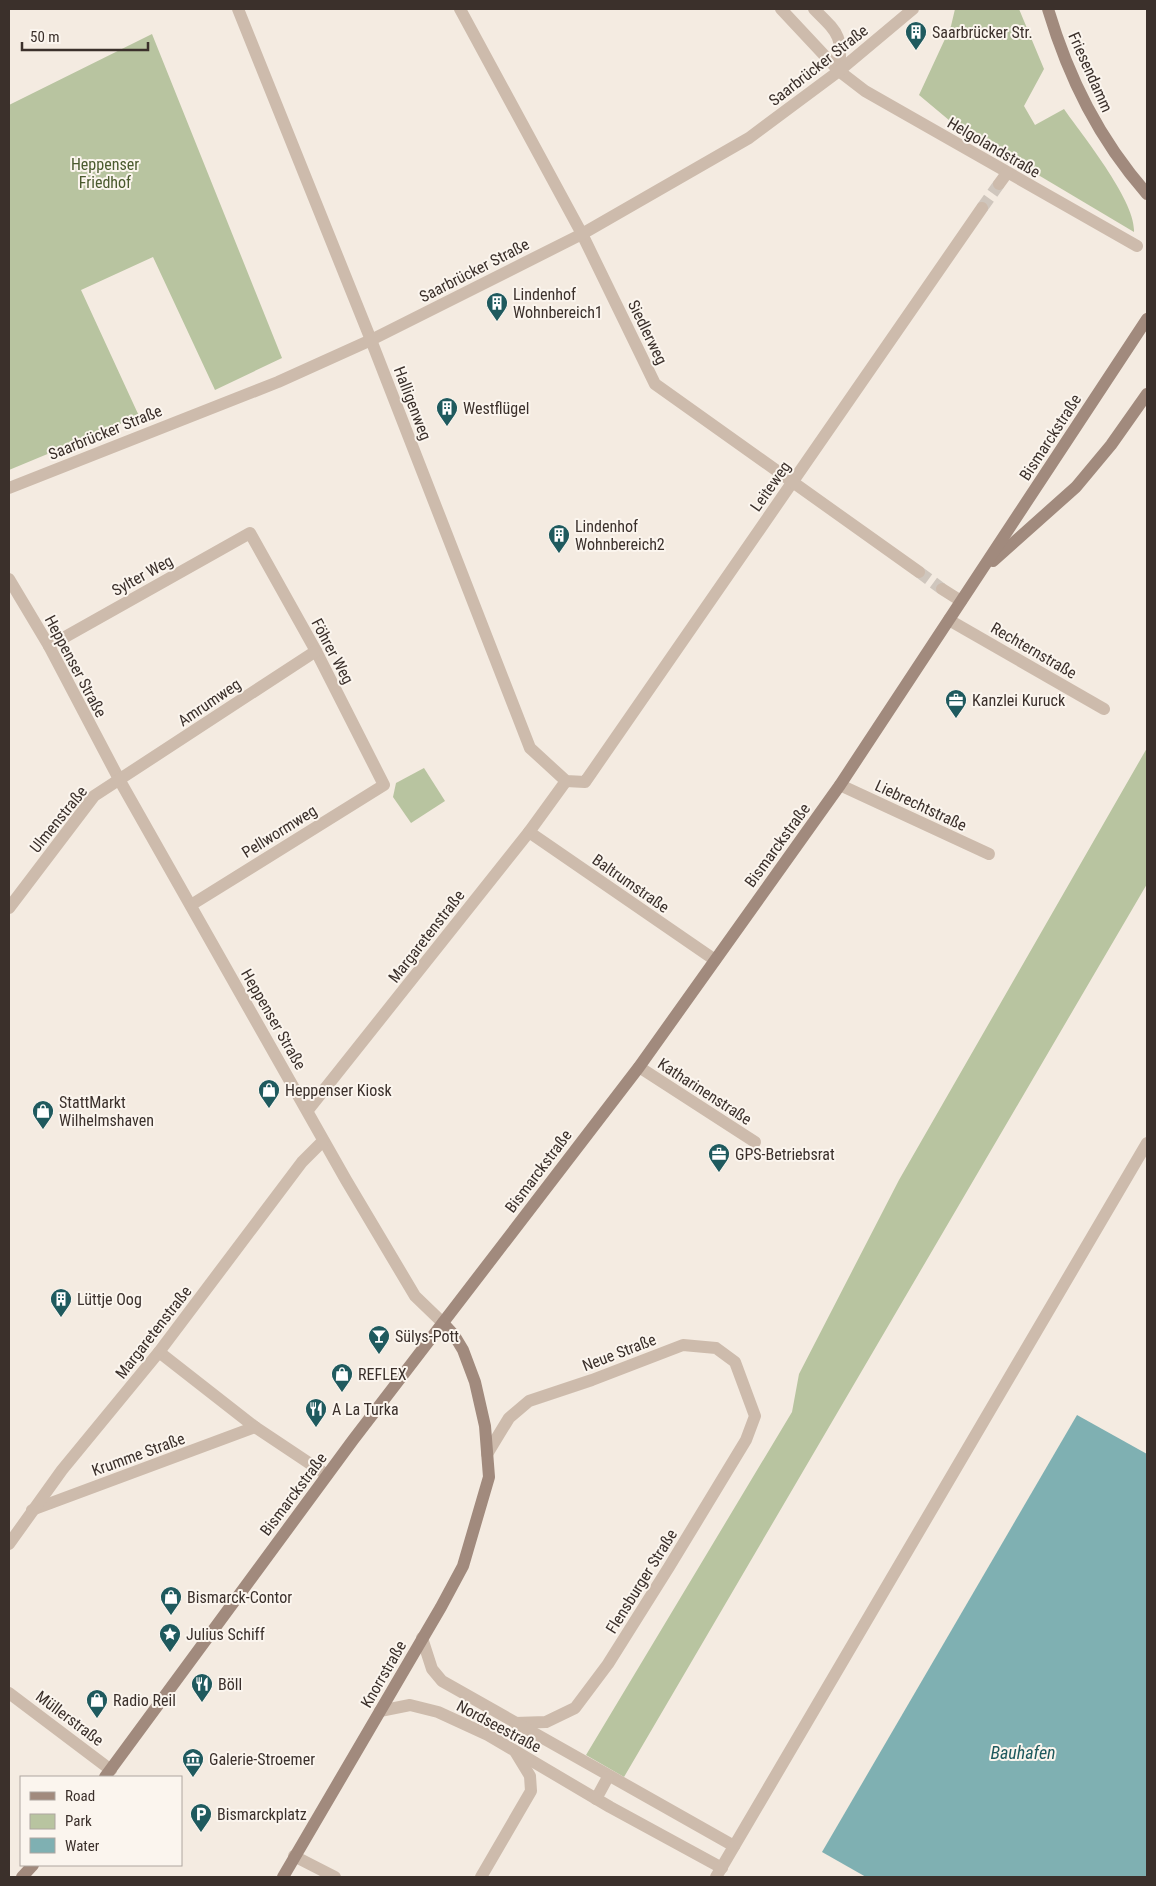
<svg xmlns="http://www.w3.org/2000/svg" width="1156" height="1886" font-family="'Roboto Condensed',sans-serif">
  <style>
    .green { fill: #b8c4a0 }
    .water { fill: #7fb0b2 }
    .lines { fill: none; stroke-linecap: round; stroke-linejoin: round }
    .minor-tunnel { stroke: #cfc6bd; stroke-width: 12; stroke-dasharray: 12 6; stroke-linecap: butt }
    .minor { stroke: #cdbbac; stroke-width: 12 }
    .secondary { stroke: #a18a7d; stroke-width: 12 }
    .labels { text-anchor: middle; stroke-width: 4; stroke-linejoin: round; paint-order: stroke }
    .poi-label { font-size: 16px; fill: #3b302b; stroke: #fbf5ee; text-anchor: start }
    .street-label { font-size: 16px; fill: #3b302b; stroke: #fbf5ee }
    .park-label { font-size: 16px; fill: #4a5a2e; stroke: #fbf5ee }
    .water-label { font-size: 18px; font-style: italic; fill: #1f5a5e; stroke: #fbf5ee }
  </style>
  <rect width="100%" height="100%" fill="#f4ebe1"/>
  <g class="green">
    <path d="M955,9H1019L1044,69L1024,106L1035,125L1064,109C1082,135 1136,201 1134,232L956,126L919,95L951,26Z"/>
    <polygon points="152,34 282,358 215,390 153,257 81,290 139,416 9,470 9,105"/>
    <polygon points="1147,748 1147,884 624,1777 586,1755 792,1412 799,1374 899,1180"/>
    <polygon points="424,768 445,801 411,823 393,797 396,783"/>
  </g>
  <polygon class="water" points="1077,1415 1147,1454 1147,1877 866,1877 822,1852"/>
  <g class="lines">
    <g class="minor-tunnel">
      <polyline points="982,208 999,184"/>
      <polyline points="919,572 942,589"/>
    </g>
    <g class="minor">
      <polyline points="238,9 371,340 530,748 566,781 585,782 982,208"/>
      <polyline points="460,9 582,234 655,384 919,572"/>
      <polyline points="781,9 839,71 865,91 1137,246"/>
      <path d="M814,9C838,33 843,35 839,71"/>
      <polyline points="999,184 1007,173"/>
      <polyline points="9,488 278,382 371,340 582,234 749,138 839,71 913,9"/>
      <polyline points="9,579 49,646 120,781 346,1180 415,1296 443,1323"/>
      <polyline points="942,589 961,601"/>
      <polyline points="949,620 1104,709"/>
      <polyline points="49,646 250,533 316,651 384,785 191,905"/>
      <polyline points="840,785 989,854"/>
      <polyline points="529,832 715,960"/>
      <polyline points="9,908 94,796 316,651"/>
      <polyline points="639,1067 755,1142"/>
      <polyline points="308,1110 529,832 566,781"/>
      <polyline points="159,1352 255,1427 327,1475"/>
      <polyline points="487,1454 509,1418 529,1401 592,1380 683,1345 716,1348 735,1362 755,1416 746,1440 669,1567 608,1664 575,1708 546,1722 515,1723"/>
      <polyline points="32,1510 255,1427"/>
      <polyline points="9,1544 62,1470 159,1352 302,1162 323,1141"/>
      <polyline points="422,1638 432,1669 442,1681 734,1846"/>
      <polyline points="9,1693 111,1770"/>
      <polyline points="380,1711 410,1705 438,1712 488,1735 610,1807 722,1868"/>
      <polyline points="596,1799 608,1777"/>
      <polyline points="294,1856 335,1877"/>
      <polyline points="481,1877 531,1791 530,1776 516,1753"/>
      <polyline points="716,1877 1147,1143"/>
    </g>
    <g class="secondary">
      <path d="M1048,9C1069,79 1099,139 1147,194"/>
      <polyline points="993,561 1076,487 1111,445 1147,394"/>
      <polyline points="105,1777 353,1440 639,1067 840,785 1147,319"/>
      <polyline points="22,1877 33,1865"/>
      <polyline points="283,1877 441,1607 463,1566 489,1477 485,1426 475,1382 463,1350 454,1335 443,1323"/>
    </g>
  </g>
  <defs>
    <g id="building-pin" transform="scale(1.125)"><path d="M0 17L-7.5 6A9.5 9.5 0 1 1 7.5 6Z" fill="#1f5a5e" stroke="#fbf5ee"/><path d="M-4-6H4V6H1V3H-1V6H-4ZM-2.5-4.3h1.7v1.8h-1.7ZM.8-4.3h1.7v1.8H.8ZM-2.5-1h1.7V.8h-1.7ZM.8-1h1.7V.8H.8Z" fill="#fff"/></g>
    <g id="office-pin" transform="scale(1.125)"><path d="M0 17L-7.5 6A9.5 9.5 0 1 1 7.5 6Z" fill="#1f5a5e" stroke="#fbf5ee"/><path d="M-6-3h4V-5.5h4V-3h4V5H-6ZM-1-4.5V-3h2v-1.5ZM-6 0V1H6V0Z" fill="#fff"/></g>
    <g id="shop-pin" transform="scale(1.125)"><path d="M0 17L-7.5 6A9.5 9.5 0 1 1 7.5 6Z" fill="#1f5a5e" stroke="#fbf5ee"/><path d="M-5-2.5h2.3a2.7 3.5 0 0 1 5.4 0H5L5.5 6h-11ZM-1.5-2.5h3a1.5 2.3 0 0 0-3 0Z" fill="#fff"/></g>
    <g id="bar-pin" transform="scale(1.125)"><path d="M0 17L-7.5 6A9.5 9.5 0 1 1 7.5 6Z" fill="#1f5a5e" stroke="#fbf5ee"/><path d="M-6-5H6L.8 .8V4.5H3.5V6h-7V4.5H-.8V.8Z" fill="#fff"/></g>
    <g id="restaurant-pin" transform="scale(1.125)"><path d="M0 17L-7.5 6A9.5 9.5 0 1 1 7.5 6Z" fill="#1f5a5e" stroke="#fbf5ee"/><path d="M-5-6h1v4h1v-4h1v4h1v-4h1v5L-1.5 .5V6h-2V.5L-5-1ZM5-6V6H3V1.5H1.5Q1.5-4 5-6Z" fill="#fff"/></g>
    <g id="sight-pin" transform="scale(1.125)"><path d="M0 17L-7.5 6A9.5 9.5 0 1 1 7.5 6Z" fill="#1f5a5e" stroke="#fbf5ee"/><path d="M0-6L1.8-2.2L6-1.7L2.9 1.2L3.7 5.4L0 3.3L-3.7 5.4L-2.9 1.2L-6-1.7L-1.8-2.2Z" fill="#fff"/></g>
    <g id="museum-pin" transform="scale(1.125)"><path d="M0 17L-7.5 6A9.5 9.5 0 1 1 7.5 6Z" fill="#1f5a5e" stroke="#fbf5ee"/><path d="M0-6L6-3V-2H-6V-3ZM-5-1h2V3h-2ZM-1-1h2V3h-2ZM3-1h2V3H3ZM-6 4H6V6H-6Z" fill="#fff"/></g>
    <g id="parking-pin" transform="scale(1.125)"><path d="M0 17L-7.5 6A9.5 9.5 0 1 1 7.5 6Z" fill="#1f5a5e" stroke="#fbf5ee"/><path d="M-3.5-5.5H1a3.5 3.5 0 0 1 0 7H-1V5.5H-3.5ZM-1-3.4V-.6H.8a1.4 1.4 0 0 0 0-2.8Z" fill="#fff"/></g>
  </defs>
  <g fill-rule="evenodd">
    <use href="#building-pin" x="916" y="32"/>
    <use href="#building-pin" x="497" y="303"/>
    <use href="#building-pin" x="447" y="408"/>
    <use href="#building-pin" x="559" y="535"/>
    <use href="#office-pin" x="956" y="700"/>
    <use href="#shop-pin" x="269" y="1090"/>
    <use href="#shop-pin" x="43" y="1111"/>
    <use href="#office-pin" x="719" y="1154"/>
    <use href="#building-pin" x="61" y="1299"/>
    <use href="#bar-pin" x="379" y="1336"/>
    <use href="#shop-pin" x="342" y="1374"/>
    <use href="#restaurant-pin" x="316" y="1409"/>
    <use href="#shop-pin" x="171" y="1597"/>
    <use href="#sight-pin" x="170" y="1634"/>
    <use href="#restaurant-pin" x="202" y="1684"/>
    <use href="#shop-pin" x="97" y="1700"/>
    <use href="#museum-pin" x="193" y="1759"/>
    <use href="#parking-pin" x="201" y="1814"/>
  </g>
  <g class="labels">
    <g class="poi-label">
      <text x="932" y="38">Saarbrücker Str.</text>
      <text x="513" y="300">Lindenhof<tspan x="513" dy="18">Wohnbereich1</tspan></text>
      <text x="463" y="414">Westflügel</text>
      <text x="575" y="532">Lindenhof<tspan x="575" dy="18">Wohnbereich2</tspan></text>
      <text x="972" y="706">Kanzlei Kuruck</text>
      <text x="285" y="1096">Heppenser Kiosk</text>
      <text x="59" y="1108">StattMarkt<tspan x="59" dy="18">Wilhelmshaven</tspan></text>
      <text x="735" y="1160">GPS-Betriebsrat</text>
      <text x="77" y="1305">Lüttje Oog</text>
      <text x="395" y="1342">Sülys-Pott</text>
      <text x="358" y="1380">REFLEX</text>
      <text x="332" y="1415">A La Turka</text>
      <text x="187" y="1603">Bismarck-Contor</text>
      <text x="186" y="1640">Julius Schiff</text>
      <text x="218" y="1690">Böll</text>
      <text x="113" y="1706">Radio Reil</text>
      <text x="209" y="1765">Galerie-Stroemer</text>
      <text x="217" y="1820">Bismarckplatz</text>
    </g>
    <g class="street-label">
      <text transform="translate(818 65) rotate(-38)" y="6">Saarbrücker Straße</text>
      <text transform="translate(1091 72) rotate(66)" y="6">Friesendamm</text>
      <text transform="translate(994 147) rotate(30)" y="6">Helgolandstraße</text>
      <text transform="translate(474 270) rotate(-27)" y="6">Saarbrücker Straße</text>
      <text transform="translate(648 332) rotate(64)" y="6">Siedlerweg</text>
      <text transform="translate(413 403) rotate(69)" y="6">Halligenweg</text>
      <text transform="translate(105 432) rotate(-22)" y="6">Saarbrücker Straße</text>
      <text transform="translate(1050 437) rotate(-57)" y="6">Bismarckstraße</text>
      <text transform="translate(770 486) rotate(-55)" y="6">Leiteweg</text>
      <text transform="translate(142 575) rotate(-29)" y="6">Sylter Weg</text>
      <text transform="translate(1034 650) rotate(30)" y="6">Rechternstraße</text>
      <text transform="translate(333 651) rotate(62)" y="6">Föhrer Weg</text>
      <text transform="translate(76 666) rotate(62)" y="6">Heppenser Straße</text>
      <text transform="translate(209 702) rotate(-34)" y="6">Amrumweg</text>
      <text transform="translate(921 805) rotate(25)" y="6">Liebrechtstraße</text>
      <text transform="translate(58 819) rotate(-51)" y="6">Ulmenstraße</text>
      <text transform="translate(279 831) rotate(-32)" y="6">Pellwormweg</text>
      <text transform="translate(777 845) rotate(-54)" y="6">Bismarckstraße</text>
      <text transform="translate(631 883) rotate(35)" y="6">Baltrumstraße</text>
      <text transform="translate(426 936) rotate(-52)" y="6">Margaretenstraße</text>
      <text transform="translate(274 1019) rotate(60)" y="6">Heppenser Straße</text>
      <text transform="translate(705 1091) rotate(33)" y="6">Katharinenstraße</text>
      <text transform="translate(538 1171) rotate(-53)" y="6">Bismarckstraße</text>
      <text transform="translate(153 1332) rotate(-52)" y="6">Margaretenstraße</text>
      <text transform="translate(619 1352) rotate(-21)" y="6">Neue Straße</text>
      <text transform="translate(138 1454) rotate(-20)" y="6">Krumme Straße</text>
      <text transform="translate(293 1494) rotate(-53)" y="6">Bismarckstraße</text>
      <text transform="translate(641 1581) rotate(-58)" y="6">Flensburger Straße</text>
      <text transform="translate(383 1674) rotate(-60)" y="6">Knorrstraße</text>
      <text transform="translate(70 1718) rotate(37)" y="6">Müllerstraße</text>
      <text transform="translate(499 1726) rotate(28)" y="6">Nordseestraße</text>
    </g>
    <g class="park-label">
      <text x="105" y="170">Heppenser<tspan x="105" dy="18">Friedhof</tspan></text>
    </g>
    <g class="water-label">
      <text x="1023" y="1759">Bauhafen</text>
    </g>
  </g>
  <rect width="1156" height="1886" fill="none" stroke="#3b302b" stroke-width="20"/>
  <rect x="20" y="1776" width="162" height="90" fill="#fbf5ee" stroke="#aea6a0"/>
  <rect x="30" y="1792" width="25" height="8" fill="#a18a7d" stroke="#aea6a0"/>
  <text x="65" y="1801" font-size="15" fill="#3b302b">Road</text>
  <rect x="30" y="1814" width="25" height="15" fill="#b8c4a0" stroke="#aea6a0"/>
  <text x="65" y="1826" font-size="15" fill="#3b302b">Park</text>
  <rect x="30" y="1838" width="25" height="15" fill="#7fb0b2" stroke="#aea6a0"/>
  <text x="65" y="1851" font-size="15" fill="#3b302b">Water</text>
  <path d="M22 42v8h126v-8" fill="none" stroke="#3b302b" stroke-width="2.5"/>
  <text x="30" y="42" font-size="15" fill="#3b302b" stroke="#fbf5ee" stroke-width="4" paint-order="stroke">50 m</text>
</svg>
